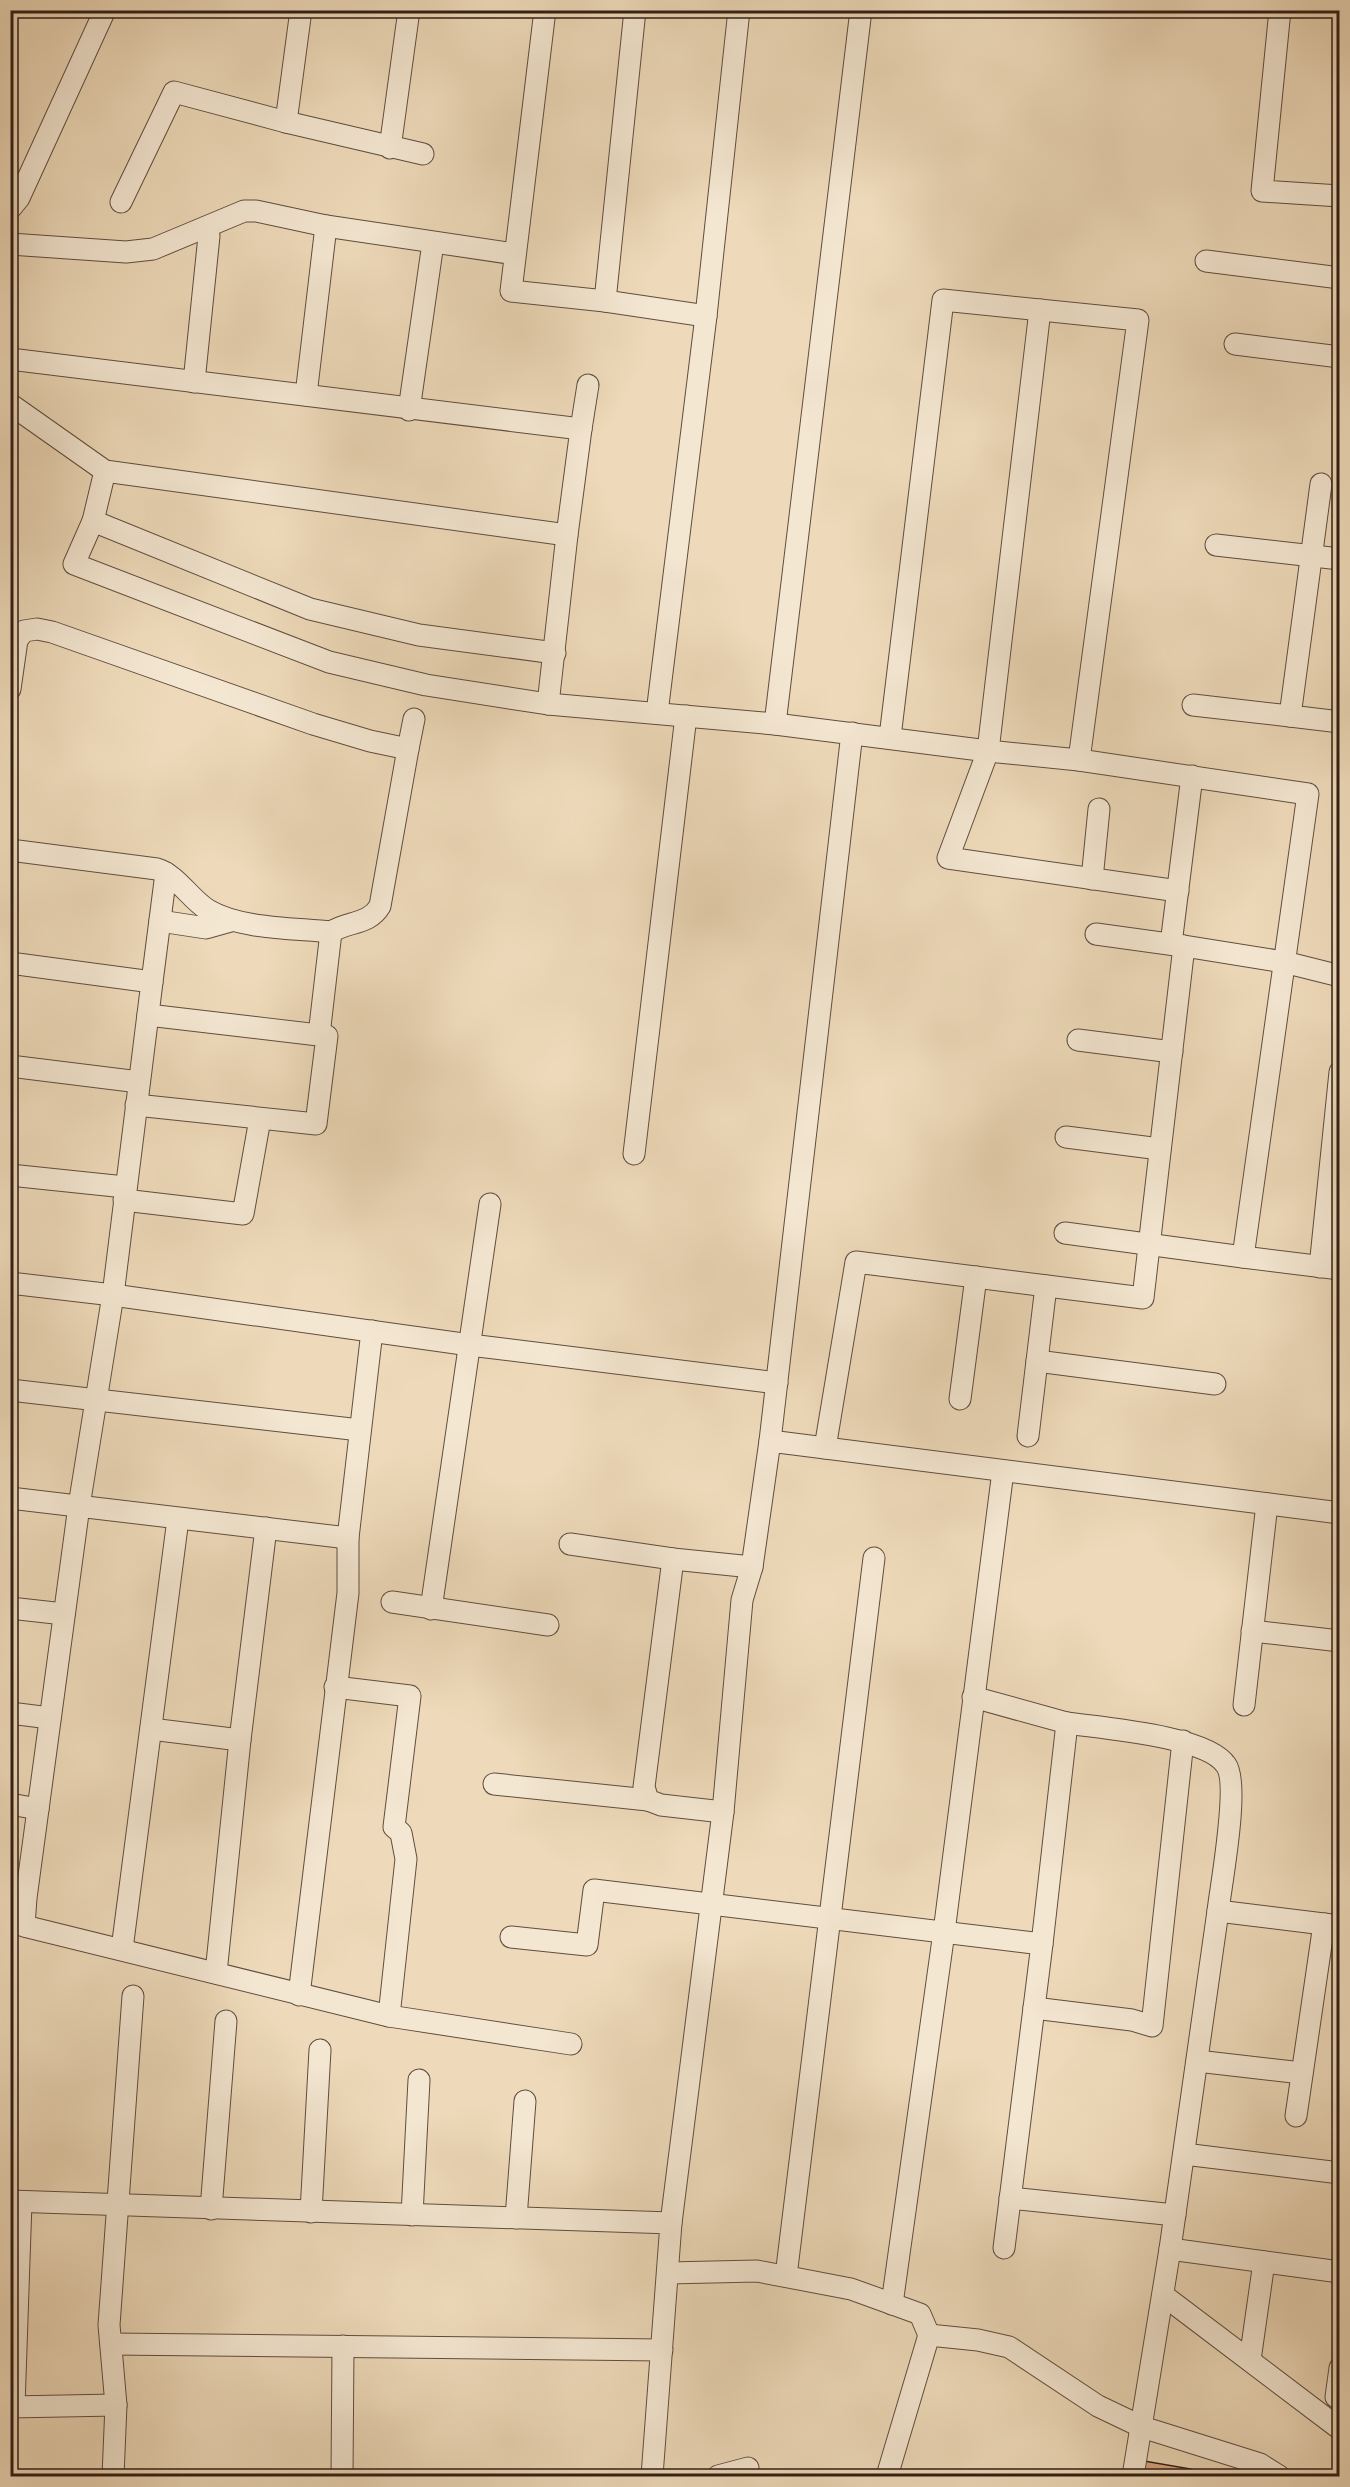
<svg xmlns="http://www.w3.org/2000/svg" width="1350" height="2487" font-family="'EB Garamond',serif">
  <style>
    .park { fill: url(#park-tufts); stroke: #727055; stroke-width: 1.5 }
    .building { fill: #dba887; stroke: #301e16; stroke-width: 1.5 }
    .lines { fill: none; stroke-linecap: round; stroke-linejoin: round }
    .minor-casing { stroke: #604d3f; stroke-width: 23 }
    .minor { stroke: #f4e7d2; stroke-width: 21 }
  </style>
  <defs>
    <pattern id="park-tufts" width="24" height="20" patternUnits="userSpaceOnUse" patternTransform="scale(1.5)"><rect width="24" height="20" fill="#b3c194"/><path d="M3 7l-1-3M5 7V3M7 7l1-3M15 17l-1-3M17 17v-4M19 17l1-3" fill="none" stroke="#9aa57f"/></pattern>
  </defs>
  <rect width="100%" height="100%" fill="#eedaba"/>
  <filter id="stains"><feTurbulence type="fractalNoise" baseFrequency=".00333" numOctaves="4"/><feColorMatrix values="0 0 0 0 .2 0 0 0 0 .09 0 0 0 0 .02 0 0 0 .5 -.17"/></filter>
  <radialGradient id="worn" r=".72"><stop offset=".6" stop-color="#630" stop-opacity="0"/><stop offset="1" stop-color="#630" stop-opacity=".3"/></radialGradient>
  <polygon class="park" points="1339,2065 1339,2125 1334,2124"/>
  <polygon class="building" points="1144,2461 1191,2469 1190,2476 1142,2476"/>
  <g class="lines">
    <g class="minor-casing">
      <g id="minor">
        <polyline points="545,10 511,291 605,301 706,316"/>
        <polyline points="1280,10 1262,191 1340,196"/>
        <polyline points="286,122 301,10"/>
        <polyline points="390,148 409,10"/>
        <polyline points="121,202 174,92 286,122 423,154"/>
        <polyline points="10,209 19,198 105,10"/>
        <polyline points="10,244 126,252 153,249 244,211 256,211 326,226 515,254"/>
        <polyline points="1206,261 1340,278"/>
        <polyline points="605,301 635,10"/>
        <polyline points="1040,310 988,751 948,858 1178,891"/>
        <polyline points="1235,344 1340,357"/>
        <polyline points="10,359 581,429 567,535"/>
        <polyline points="194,382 209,236 207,227"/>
        <polyline points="306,395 326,226"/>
        <polyline points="10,404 105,471 567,535 548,704"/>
        <polyline points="409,410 433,243"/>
        <polyline points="581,429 588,385"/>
        <polyline points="105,471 93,521 74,564 329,662 426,685 548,704 775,724 988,751 1079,760 1308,794 1243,1257 1065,1233"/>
        <polyline points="1321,484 1290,716 1340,722"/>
        <polyline points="93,521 310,609 419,635 555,653"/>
        <polyline points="1216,545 1340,559"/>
        <polyline points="10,689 17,640 24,631 37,629 52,632 313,724 370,741 408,749 414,719"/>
        <polyline points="1193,705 1290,716"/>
        <polyline points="657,713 706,316 739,10"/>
        <polyline points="775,724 861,10"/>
        <polyline points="890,737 943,300 1138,320 1079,760"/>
        <path d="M10,850L157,869C177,875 190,899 208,910C240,929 293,928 331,932C348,921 369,925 380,906L408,749"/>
        <polyline points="1092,879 1099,809"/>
        <polyline points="160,921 206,928 231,921"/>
        <polyline points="1096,934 1183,946"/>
        <polyline points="1171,944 1192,776"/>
        <polyline points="10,963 152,982 113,1295 79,1506 26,1898 24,1926 389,2016 571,2044"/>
        <polyline points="152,982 166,873"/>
        <polyline points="319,1035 331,932"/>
        <polyline points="1078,1040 1172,1052"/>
        <polyline points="10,1066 139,1082"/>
        <polyline points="136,1105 316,1124 327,1036 148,1015"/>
        <polyline points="1066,1137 1160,1149"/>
        <polyline points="634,1154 686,716"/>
        <polyline points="10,1175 125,1187"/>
        <polyline points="124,1200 243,1214 260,1119"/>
        <polyline points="1243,1257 1340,1269"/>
        <polyline points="1320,1267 1340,1072"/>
        <polyline points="10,1283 113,1295 470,1345 777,1383"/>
        <polyline points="1037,1361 1215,1384"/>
        <polyline points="10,1390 360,1430"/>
        <polyline points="960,1399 976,1277"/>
        <polyline points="1028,1436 1046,1286"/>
        <polyline points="770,1441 852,733"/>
        <polyline points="825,1448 856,1262 1143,1298 1184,946 1284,962 1340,976"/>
        <polyline points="10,1498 348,1538"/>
        <polyline points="570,1544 673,1559 752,1567"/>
        <polyline points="673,1559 644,1787 648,1800 661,1805 723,1812"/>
        <polyline points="392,1602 548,1625"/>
        <polyline points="10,1608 64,1614"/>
        <polyline points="431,1609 490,1204"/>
        <polyline points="1252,1631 1340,1641"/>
        <polyline points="335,1687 410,1696 394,1827 401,1833 406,1859 389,2016"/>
        <polyline points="973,1697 1067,1723 1042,1944"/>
        <polyline points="1244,1705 1267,1504"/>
        <polyline points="10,1713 50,1718"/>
        <path d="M1067,1723C1102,1728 1207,1736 1226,1765C1240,1784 1221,1884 1218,1911"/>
        <polyline points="151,1729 240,1740"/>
        <polyline points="494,1784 648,1800"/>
        <polyline points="10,1804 38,1809"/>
        <polyline points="511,1937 587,1945 594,1890 1042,1944 1004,2248"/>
        <polyline points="122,1949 178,1519"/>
        <polyline points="216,1973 240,1740 266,1528"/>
        <polyline points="299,1995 348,1593 348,1538 372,1331"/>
        <polyline points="1034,2008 1132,2020 1152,2026 1183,1741"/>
        <polyline points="1197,2061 1302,2073"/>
        <polyline points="1296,2116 1324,1924"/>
        <polyline points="1184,2154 1340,2173"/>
        <polyline points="1010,2198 1175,2215"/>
        <polyline points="10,2201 671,2223 652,2476"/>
        <polyline points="211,2209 226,2021"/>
        <polyline points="311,2212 320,2050"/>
        <polyline points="412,2215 419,2080"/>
        <polyline points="516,2218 525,2101"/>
        <polyline points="671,2223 723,1812 742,1600 752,1567 770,1441 1340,1513"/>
        <polyline points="1170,2249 1218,1911 1340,1926"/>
        <polyline points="668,2273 757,2271 851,2289 920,2314 929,2335"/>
        <polyline points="786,2276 874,1558"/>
        <polyline points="1163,2295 1340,2429"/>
        <polyline points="892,2304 944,1932 1003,1471"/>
        <polyline points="111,2344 662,2350"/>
        <polyline points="1250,2360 1264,2262"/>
        <polyline points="1340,2368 1336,2397 1340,2397"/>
        <polyline points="10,2407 116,2405"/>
        <polyline points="14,2407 21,2202"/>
        <polyline points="113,2476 116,2405 109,2325 133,1996"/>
        <polyline points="342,2476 343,2346"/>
        <polyline points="718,2476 748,2468"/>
        <polyline points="887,2476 929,2335 978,2340 1009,2347 1098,2406 1142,2427 1260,2464 1279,2476"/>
        <polyline points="1133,2476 1170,2249 1340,2272"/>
      </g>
    </g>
    <use href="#minor" class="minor"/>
  </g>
  <rect width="1350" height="2487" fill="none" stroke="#eedaba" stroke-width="36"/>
  <rect x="12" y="12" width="1326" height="2463" fill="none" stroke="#301e16" stroke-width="3"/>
  <rect x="18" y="18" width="1314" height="2451" fill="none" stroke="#301e16" stroke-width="1.5"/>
  <rect width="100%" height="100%" filter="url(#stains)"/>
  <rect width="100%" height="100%" fill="url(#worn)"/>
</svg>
